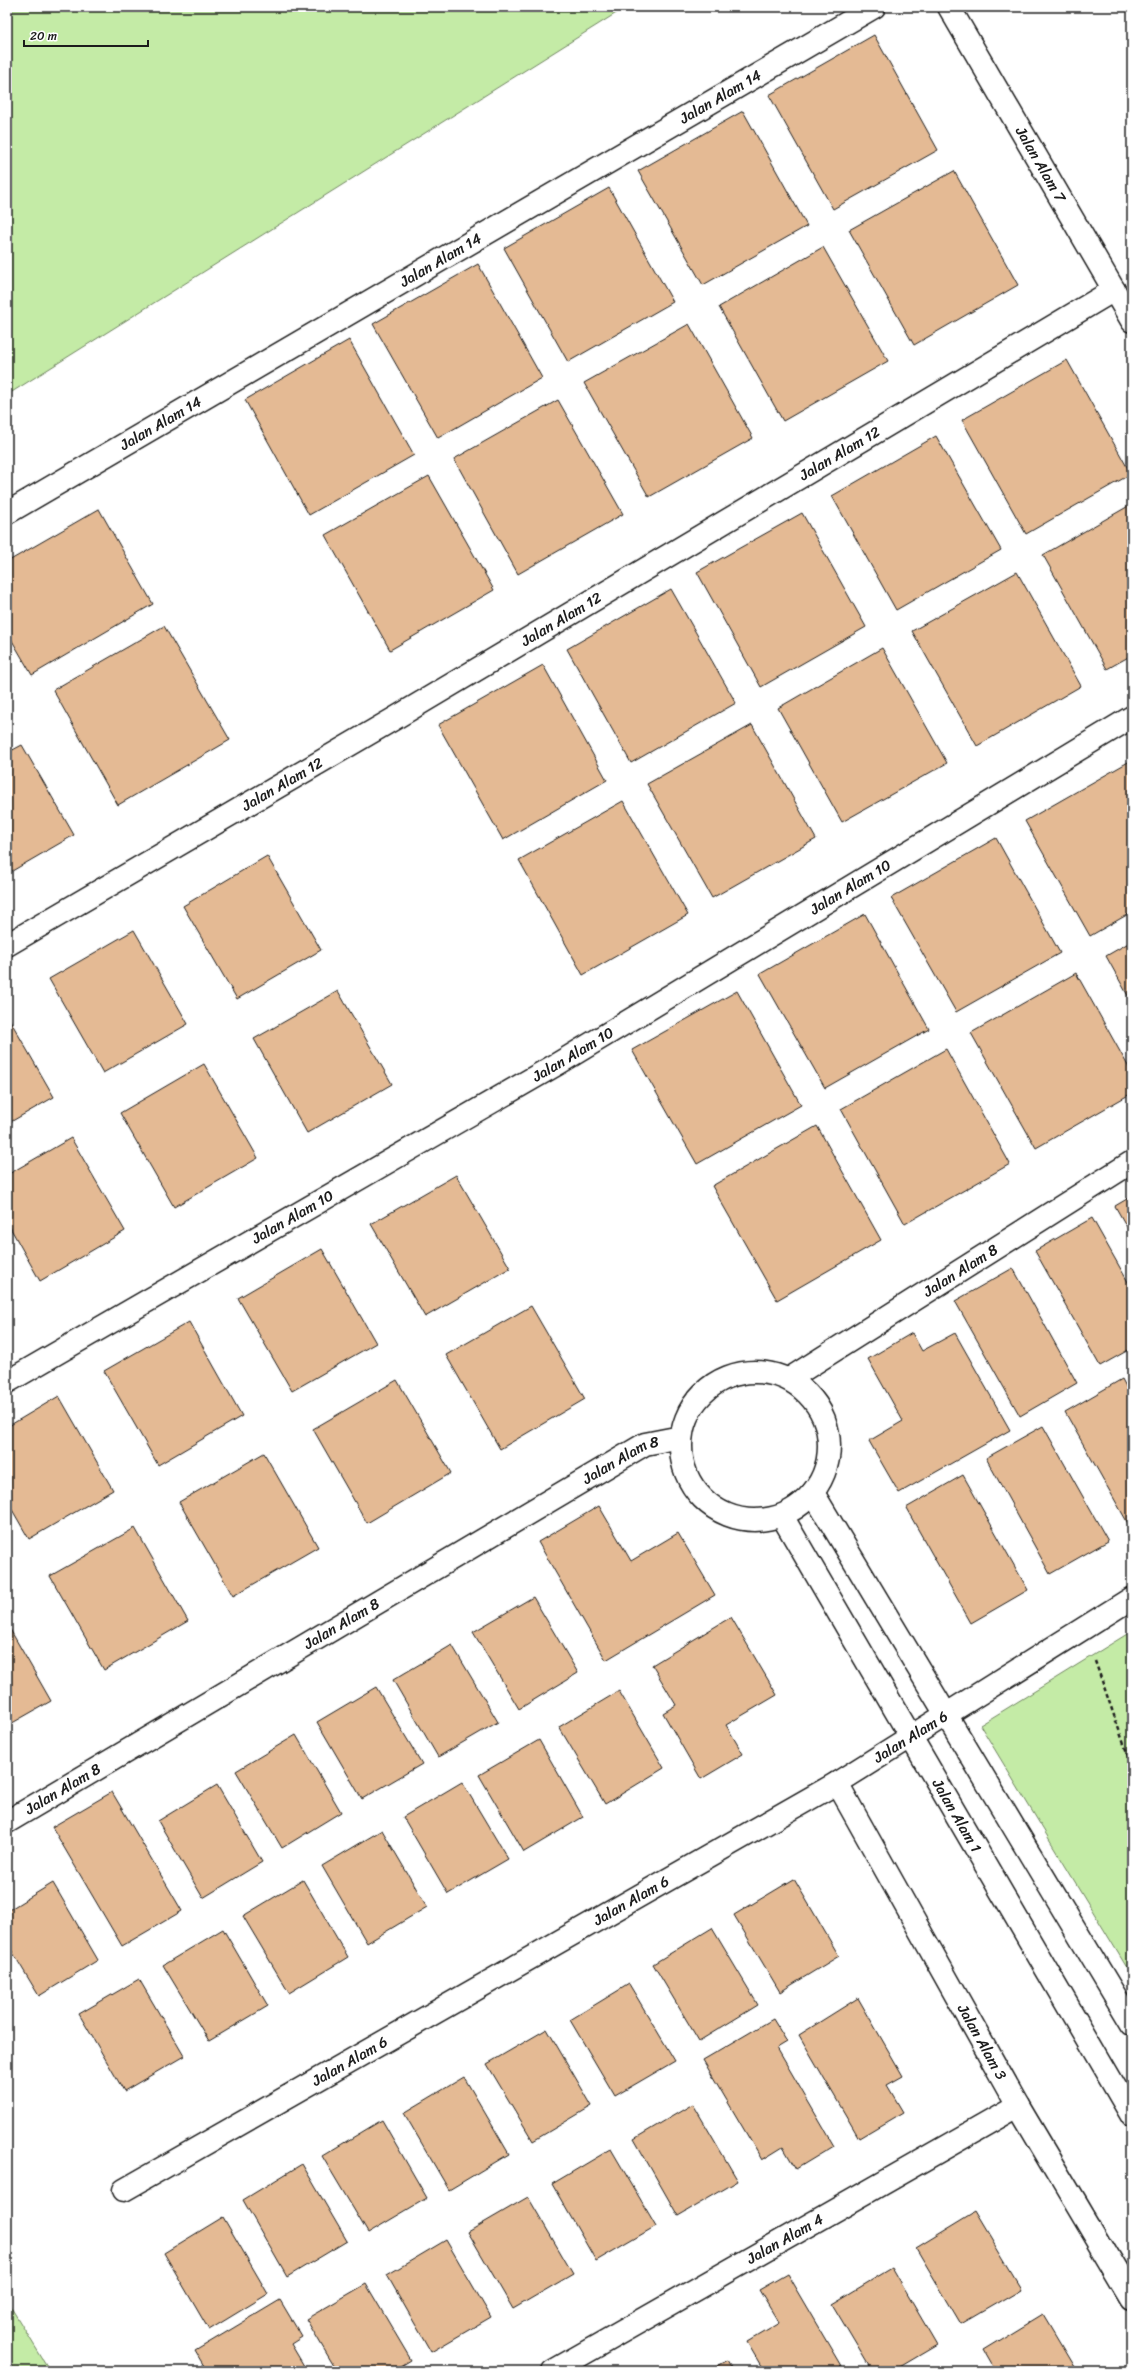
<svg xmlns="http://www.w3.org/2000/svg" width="1139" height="2378" font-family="Sriracha,sans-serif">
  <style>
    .green { fill: #c4eba6; stroke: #708461 }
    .building { fill: #e4ba94; stroke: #1c1c1c }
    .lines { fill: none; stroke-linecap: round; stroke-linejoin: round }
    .minor-casing { stroke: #1c1c1c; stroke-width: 25 }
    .path { stroke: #1c1c1c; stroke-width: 2.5; stroke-dasharray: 4 3; stroke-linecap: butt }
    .minor { stroke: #fff; stroke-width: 22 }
    .labels { text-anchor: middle; stroke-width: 4; stroke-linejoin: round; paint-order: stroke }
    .street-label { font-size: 15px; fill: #1c1c1c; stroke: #fff }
  </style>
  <rect width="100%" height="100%" fill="#fff"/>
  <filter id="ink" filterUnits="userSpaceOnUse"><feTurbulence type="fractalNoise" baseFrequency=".025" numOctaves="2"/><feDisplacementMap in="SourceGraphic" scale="8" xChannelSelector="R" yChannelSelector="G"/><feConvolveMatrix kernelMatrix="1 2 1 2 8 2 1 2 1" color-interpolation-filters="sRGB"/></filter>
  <g filter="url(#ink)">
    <g class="green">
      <polygon points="7,7 626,7 7,395"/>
      <polygon points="1132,1631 1132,1976 980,1725"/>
      <polygon points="7,2301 50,2371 7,2371"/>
    </g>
    <g class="building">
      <polygon points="874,35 938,150 833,209 769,95"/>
      <polygon points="743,111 807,226 703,285 638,171"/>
      <polygon points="954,171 1018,285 914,345 849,230"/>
      <polygon points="609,188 673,302 568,362 504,248"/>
      <polygon points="823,247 888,361 783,421 719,307"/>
      <polygon points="478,264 542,378 438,438 373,324"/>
      <polygon points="689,324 753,438 649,497 584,383"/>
      <polygon points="349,340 414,455 309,515 245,400"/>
      <polygon points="1067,360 1131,474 1026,534 962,420"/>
      <polygon points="558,400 623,514 518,574 454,459"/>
      <polygon points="936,436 1001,550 896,610 832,496"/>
      <polygon points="429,476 494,590 390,650 325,535"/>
      <polygon points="1132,504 1132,655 1107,669 1043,555"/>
      <polygon points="99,509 153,604 32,675 7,632 7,562"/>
      <polygon points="802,513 866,627 761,687 697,572"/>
      <polygon points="1017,572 1081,686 977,746 912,631"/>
      <polygon points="671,589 736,703 631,763 567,649"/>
      <polygon points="164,626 230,740 118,805 53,690"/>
      <polygon points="882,648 947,763 842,822 778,708"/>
      <polygon points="543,665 607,780 503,840 438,725"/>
      <polygon points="752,725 816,839 712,898 647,784"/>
      <polygon points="22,745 74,835 7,874 7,753"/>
      <polygon points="1130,761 1132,765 1132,912 1090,936 1025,821"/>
      <polygon points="623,801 688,915 583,975 519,860"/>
      <polygon points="996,838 1060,953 956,1012 891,898"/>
      <polygon points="267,856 321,950 237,999 183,906"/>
      <polygon points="865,914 929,1029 825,1088 760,974"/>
      <polygon points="134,930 188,1024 103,1073 49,979"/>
      <polygon points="1132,941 1132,1003 1106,956"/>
      <polygon points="1076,973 1132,1073 1132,1093 1036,1148 971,1033"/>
      <polygon points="338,991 392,1084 307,1133 254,1039"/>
      <polygon points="737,991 801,1105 697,1164 632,1050"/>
      <polygon points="7,1015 54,1097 7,1124"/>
      <polygon points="946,1049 1010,1164 905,1224 841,1109"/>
      <polygon points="204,1064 258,1158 174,1207 120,1113"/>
      <polygon points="817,1126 881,1240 777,1300 712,1186"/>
      <polygon points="71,1138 125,1231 40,1281 7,1222 7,1175"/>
      <polygon points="456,1175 510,1268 425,1317 371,1224"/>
      <polygon points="1132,1196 1132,1236 1115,1206"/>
      <polygon points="1092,1218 1132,1289 1132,1348 1100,1366 1035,1251"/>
      <polygon points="322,1249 376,1343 292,1391 238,1298"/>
      <polygon points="1013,1268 1077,1383 1020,1416 955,1301"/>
      <polygon points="531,1306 585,1399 500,1449 446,1355"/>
      <polygon points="189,1322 242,1416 158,1465 104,1371"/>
      <polygon points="912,1333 922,1351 955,1333 1010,1430 899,1493 869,1441 903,1421 868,1359"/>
      <polygon points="1122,1379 1132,1398 1132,1526 1130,1527 1065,1412"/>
      <polygon points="397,1380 451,1473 367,1523 313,1429"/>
      <polygon points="59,1396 113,1490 29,1539 7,1501 7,1427"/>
      <polygon points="1043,1426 1108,1541 1050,1574 986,1458"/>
      <polygon points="264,1453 318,1547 233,1596 179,1502"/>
      <polygon points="963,1475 1028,1590 971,1623 906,1508"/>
      <polygon points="599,1506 631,1561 678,1533 715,1595 606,1660 538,1542"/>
      <polygon points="135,1528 188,1621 104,1670 50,1576"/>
      <polygon points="533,1597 578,1673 519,1709 473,1632"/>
      <polygon points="731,1617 777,1695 726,1725 743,1754 701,1779 663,1713 676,1705 652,1665"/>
      <polygon points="7,1624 51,1701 7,1726"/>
      <polygon points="452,1645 498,1722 438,1757 393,1680"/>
      <polygon points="376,1687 422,1764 362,1799 317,1722"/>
      <polygon points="619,1691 664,1768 605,1804 559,1727"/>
      <polygon points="296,1735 341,1812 282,1848 236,1771"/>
      <polygon points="539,1740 583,1817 524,1852 479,1775"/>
      <polygon points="462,1782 508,1859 448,1894 403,1817"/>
      <polygon points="217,1785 262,1862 203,1898 158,1821"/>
      <polygon points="112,1792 182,1911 122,1946 52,1827"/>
      <polygon points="382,1830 427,1907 367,1943 322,1866"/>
      <polygon points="794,1879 839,1956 780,1992 734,1915"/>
      <polygon points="303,1880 348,1957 289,1993 243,1916"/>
      <polygon points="53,1883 98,1960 39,1996 7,1943 7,1911"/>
      <polygon points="712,1928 758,2005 699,2041 653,1964"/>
      <polygon points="223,1929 268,2006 209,2041 163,1965"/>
      <polygon points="139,1979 184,2056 124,2091 79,2014"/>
      <polygon points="629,1984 675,2061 615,2096 570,2020"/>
      <polygon points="858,1998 903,2076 887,2085 903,2112 859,2138 799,2035"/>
      <polygon points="773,2019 787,2042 777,2048 834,2146 796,2169 783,2147 762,2160 703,2060"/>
      <polygon points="547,2029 592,2106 533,2141 487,2064"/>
      <polygon points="464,2077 509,2154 449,2190 404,2113"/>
      <polygon points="693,2104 738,2181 678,2216 634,2139"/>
      <polygon points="382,2120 427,2198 368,2233 322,2156"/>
      <polygon points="611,2149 656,2226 596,2261 552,2184"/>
      <polygon points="302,2164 347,2241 287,2277 243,2200"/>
      <polygon points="528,2197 573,2274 513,2309 468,2232"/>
      <polygon points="975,2212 1021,2289 961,2324 916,2248"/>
      <polygon points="223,2217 268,2294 209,2330 164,2253"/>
      <polygon points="446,2240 491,2317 431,2352 387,2275"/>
      <polygon points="892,2268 937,2345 893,2371 872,2371 832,2304"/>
      <polygon points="787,2274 844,2371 764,2371 747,2342 779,2323 759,2290"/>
      <polygon points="366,2284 411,2360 393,2371 337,2371 306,2319"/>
      <polygon points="280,2300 302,2337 291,2344 307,2371 207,2371 195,2351"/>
      <polygon points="1043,2314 1077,2371 996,2371 984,2350"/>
      <polygon points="727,2361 733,2371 710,2371"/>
    </g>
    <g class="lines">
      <g class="minor-casing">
        <g id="minor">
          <path id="s1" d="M949,7L1132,321"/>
          <path id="s2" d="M7,513L874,7"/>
          <path id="s3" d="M7,945L392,720L1114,290"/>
          <circle cx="755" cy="1446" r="74"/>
          <path id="s4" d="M789,1379L1132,1162"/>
          <path id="s5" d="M7,1382L559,1063L1132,717"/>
          <polyline points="813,1493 1132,2024"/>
          <path id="s6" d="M782,1516L1132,2116"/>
          <path id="s7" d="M837,1783L1018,2106L1132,2298"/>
          <path id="s8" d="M7,1822L645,1444L681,1437"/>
          <path id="s9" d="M124,2190L837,1783L1132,1598"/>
          <path id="s10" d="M553,2371L1018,2106"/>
        </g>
      </g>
      <polyline class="path" points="1095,1661 1132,1767"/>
      <use href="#minor" class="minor"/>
    </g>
  </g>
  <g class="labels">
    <g class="street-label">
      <text dy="5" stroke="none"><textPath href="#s2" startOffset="826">Jalan Alam 14</textPath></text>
      <text dy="5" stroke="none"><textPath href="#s1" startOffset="182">Jalan Alam 7</textPath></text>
      <text dy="5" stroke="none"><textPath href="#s2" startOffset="502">Jalan Alam 14</textPath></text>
      <text dy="5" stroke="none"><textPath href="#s2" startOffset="178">Jalan Alam 14</textPath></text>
      <text dy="5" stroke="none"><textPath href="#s3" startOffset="967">Jalan Alam 12</textPath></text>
      <text dy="5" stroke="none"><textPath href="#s3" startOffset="643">Jalan Alam 12</textPath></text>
      <text dy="5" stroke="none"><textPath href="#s3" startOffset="319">Jalan Alam 12</textPath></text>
      <text dy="5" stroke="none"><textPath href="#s5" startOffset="978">Jalan Alam 10</textPath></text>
      <text dy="5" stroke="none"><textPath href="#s5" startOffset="654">Jalan Alam 10</textPath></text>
      <text dy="5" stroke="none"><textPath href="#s5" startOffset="330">Jalan Alam 10</textPath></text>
      <text dy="5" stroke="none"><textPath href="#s4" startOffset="203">Jalan Alam 8</textPath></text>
      <text dy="5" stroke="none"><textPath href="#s8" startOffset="713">Jalan Alam 8</textPath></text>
      <text dy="5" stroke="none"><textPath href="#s8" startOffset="389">Jalan Alam 8</textPath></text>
      <text dy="5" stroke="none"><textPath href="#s9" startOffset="908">Jalan Alam 6</textPath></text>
      <text dy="5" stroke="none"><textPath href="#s8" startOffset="65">Jalan Alam 8</textPath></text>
      <text dy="5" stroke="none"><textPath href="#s6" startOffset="347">Jalan Alam 1</textPath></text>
      <text dy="5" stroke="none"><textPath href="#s9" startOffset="584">Jalan Alam 6</textPath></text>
      <text dy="5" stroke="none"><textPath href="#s7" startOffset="297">Jalan Alam 3</textPath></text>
      <text dy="5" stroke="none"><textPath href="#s9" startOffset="260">Jalan Alam 6</textPath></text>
      <text dy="5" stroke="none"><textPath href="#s10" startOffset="267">Jalan Alam 4</textPath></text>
    </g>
  </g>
  <rect width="1139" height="2378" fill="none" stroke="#fff" stroke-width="24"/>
  <rect x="12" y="12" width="1115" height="2354" fill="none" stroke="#1c1c1c" stroke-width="1.5" filter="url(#ink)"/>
  <path d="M24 40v6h124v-6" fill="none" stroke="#1c1c1c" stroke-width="2"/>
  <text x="30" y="40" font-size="12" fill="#1c1c1c" stroke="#ffffff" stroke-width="3" paint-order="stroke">20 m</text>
</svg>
